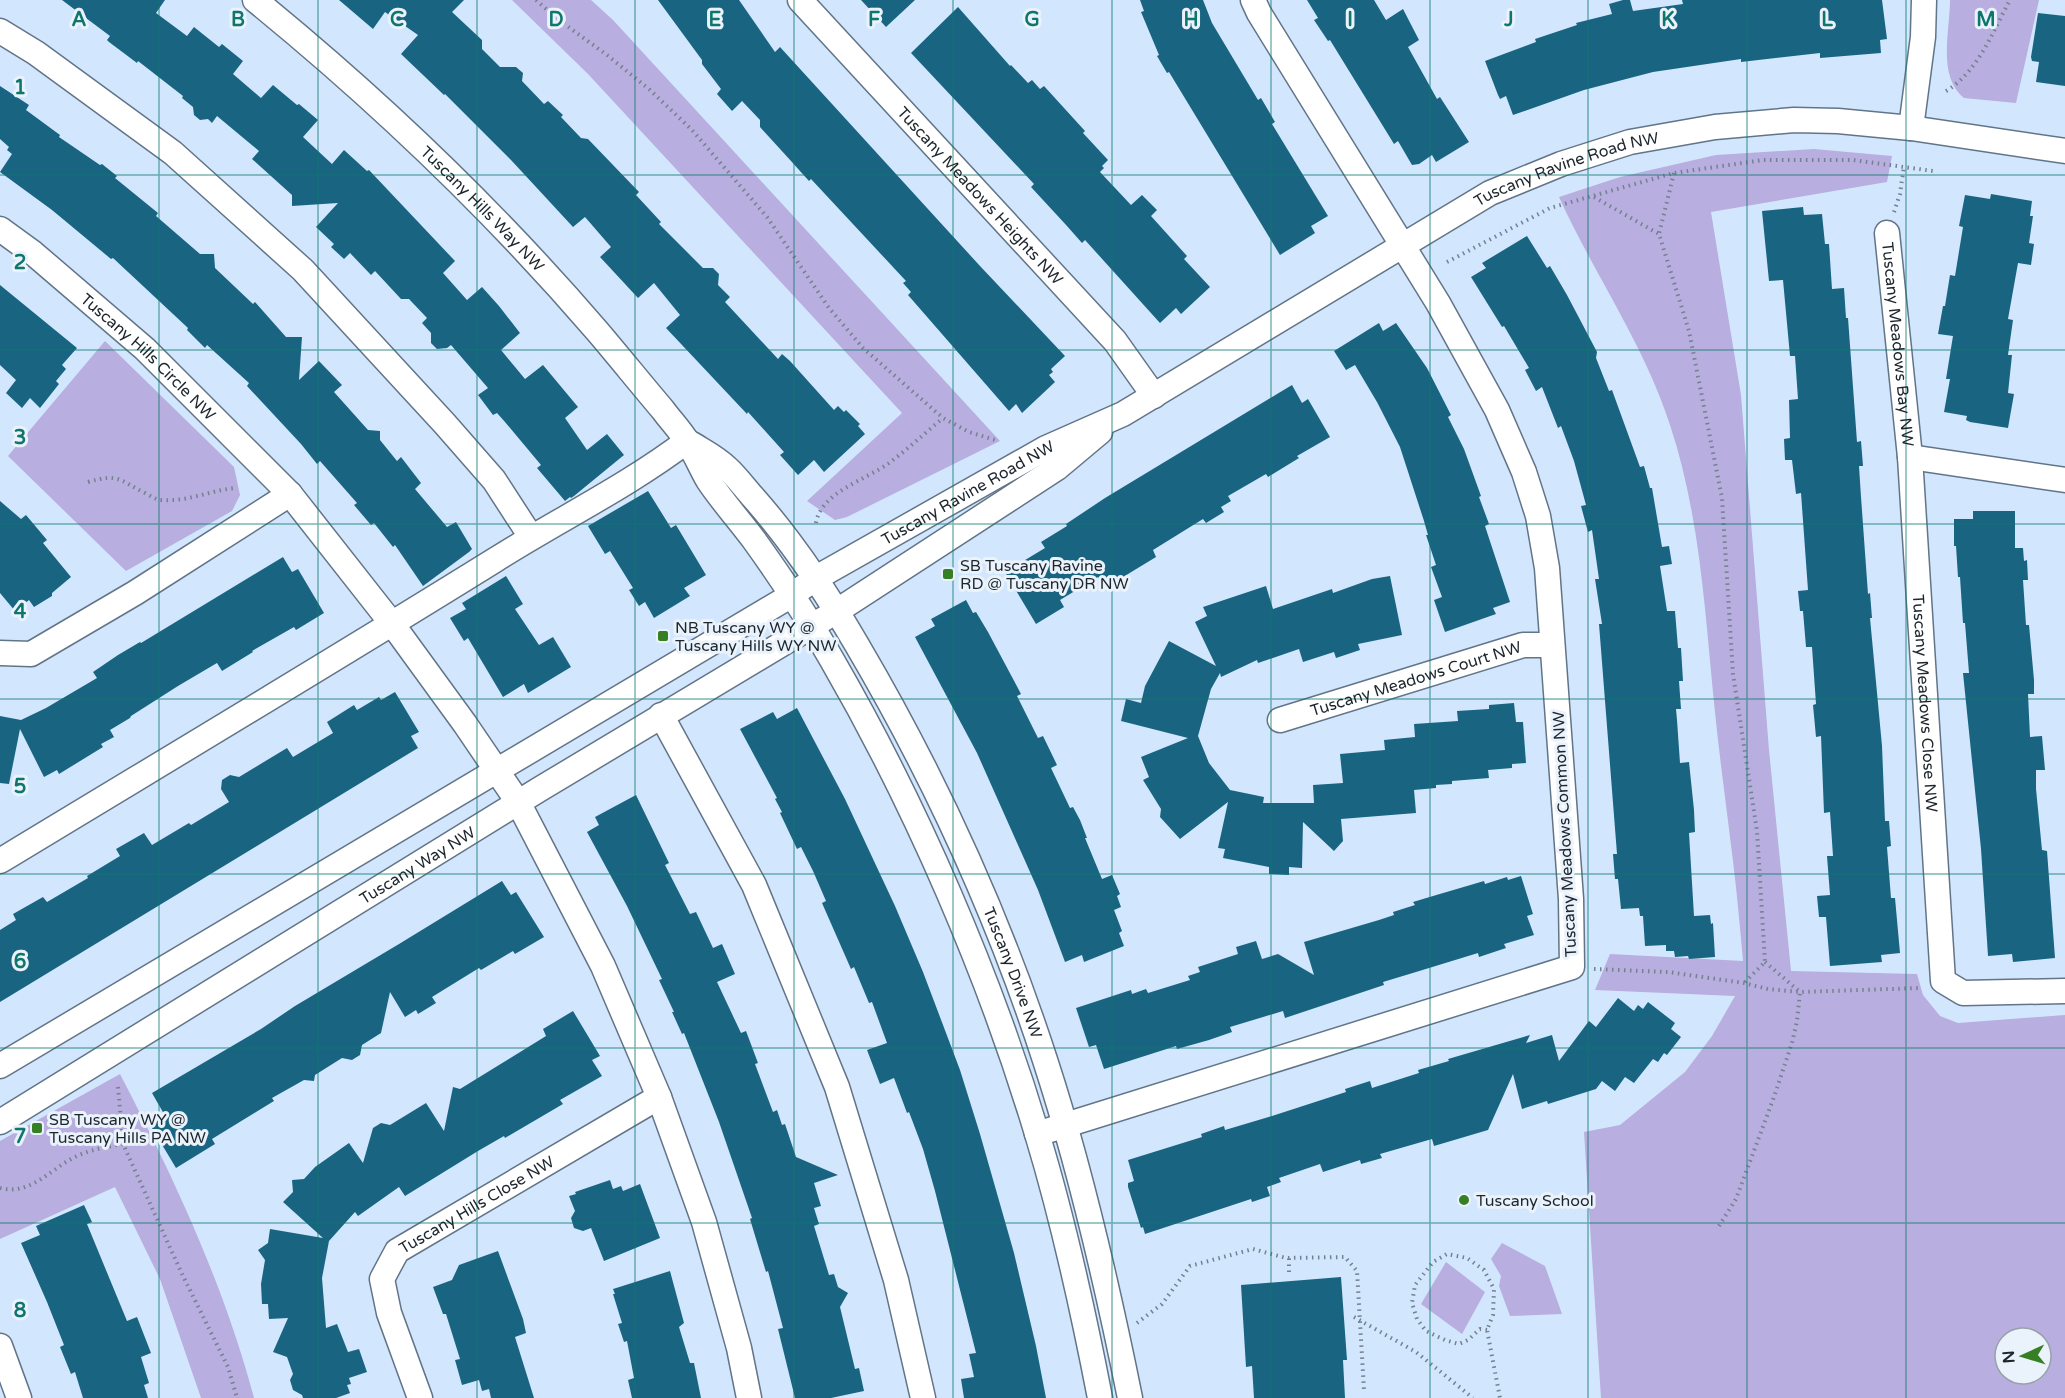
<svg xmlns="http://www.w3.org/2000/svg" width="2065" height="1398" font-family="'Varela Round',sans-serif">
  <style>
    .green { fill: #b8aedf; fill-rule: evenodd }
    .building { fill: #196581 }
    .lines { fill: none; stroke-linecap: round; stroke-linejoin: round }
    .minor-casing { stroke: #627488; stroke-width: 27 }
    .path { stroke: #738190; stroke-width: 4; stroke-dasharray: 1.5 4.5; stroke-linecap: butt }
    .minor { stroke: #fff; stroke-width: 24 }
    .grid { fill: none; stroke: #0f766e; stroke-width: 1.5; stroke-opacity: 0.55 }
    .poi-dot { fill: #377f24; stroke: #eaf2fb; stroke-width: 2 }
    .labels { text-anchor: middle; stroke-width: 6; stroke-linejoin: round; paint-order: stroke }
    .street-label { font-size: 16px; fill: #1d252d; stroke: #eaf2fb }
    .poi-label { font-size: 16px; fill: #1d252d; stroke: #eaf2fb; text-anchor: start }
    .grid-label { font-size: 20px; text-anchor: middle; font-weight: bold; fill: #0f766e; stroke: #eaf2fb; stroke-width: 6; stroke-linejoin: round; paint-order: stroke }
  </style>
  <rect width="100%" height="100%" fill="#d2e7fd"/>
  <g class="green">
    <polygon points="512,0 591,0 613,20 1000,441 847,517 835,520 807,501 902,413 588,74"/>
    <path d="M1950,0H2039L2016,103L1964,98C1937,76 1950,31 1950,0Z"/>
    <path d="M1814,149L1892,156L1887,182L1711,212L1741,395L1769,750L1791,971L1917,974L1923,995L1940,1016L1958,1023L2065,1015V1398H1601L1584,1132L1620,1125L1685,1072L1712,1036L1735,996L1595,990L1610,954L1743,961C1740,927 1737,894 1733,861C1727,811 1720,762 1715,712C1705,616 1701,519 1670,425C1644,344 1594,274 1559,197L1620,177L1716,155ZM2005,1338H2041V1374H2005Z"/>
    <polygon points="105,341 234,467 240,495 232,511 126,571 8,456"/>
    <path d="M120,1074C174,1178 224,1285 254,1398H201L160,1279L115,1187L0,1239V1141Z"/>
    <polygon points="1502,1243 1545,1266 1562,1314 1510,1316 1499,1286 1501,1276 1491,1259"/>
    <polygon points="1446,1262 1485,1292 1462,1334 1421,1304"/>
  </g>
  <g class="building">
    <polygon points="62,0 165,0 156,13 187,36 194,27 219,47 222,44 243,61 233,74 261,98 273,85 297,105 299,104 318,120 303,137 332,164 344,150 367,171 369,170 455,261 443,273 467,300 482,287 499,306 520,333 501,350 525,379 543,365 578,407 565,418 587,450 607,434 624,455 574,496 571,498 570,497 565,501 537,468 541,465 505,422 497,413 493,415 478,395 488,388 451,345 447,348 437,349 431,343 431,333 422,323 427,318 409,299 401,299 375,271 371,275 350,253 344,259 331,247 334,244 316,227 338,203 292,206 292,195 252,159 259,151 217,116 212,123 208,119 200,120 194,115 193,107 182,98 183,96 138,61 137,63 109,42 107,40 110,36"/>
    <polygon points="339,0 464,0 452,12 482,40 482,49 500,67 516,67 523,73 522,81 544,104 548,101 563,115 561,117 581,138 588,139 639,192 636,195 661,222 659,224 703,268 713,268 719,274 718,285 730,297 725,302 778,359 782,354 790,361 834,410 838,406 844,412 846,410 860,424 858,426 865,434 824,472 814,460 798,475 780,455 784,452 748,412 747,414 666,328 680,315 654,283 638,298 600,257 611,247 585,217 573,227 511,160 445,94 444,95 401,54 418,35 385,12 373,29"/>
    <polygon points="658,0 739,0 775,52 780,47 980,266 1065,356 1051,369 1053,372 1049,375 1055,382 1022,413 1016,404 1009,411 908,295 911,292 903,283 906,281 811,179 809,181 791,161 760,127 760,120 742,101 732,111 717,94 721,89 702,64 702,60"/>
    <polygon points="861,0 915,0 886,27"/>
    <polygon points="1140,0 1203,0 1212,23 1258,100 1261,98 1275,122 1272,124 1328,216 1311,226 1315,233 1312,235 1280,255 1169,72 1167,73 1157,56 1159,55 1141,12 1144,11"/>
    <polygon points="1307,0 1374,0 1386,20 1403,9 1419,40 1408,47 1437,99 1440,97 1469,142 1436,162 1432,155 1419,164 1412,165 1398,141 1394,144 1330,40 1328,41 1314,20 1318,18"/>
    <polygon points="1623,0 1630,0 1633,11 1683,4 1682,0 1882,0 1887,39 1880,40 1881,53 1820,58 1820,53 1741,62 1741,59 1653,72 1584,90 1513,115 1506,96 1500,99 1498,95 1485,61 1536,42 1535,39 1577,25 1576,23 1612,14 1609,4"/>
    <polygon points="958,7 1010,66 1011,65 1028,83 1032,80 1040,89 1044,86 1085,131 1083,133 1108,160 1102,166 1104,168 1100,172 1131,205 1142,195 1157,210 1151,216 1187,256 1184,259 1210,287 1181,314 1176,308 1160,323 1085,240 1082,243 1067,226 1031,187 1034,184 911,53"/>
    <polygon points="2038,13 2065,16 2065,86 2036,82 2039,62 2032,61 2031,57"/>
    <polygon points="0,86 29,105 26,110 60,135 59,137 100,165 102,164 117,176 115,178 158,213 156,216 200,254 214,254 215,268 253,304 255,302 286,337 302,337 299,380 319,361 342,385 334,392 368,430 380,431 380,440 397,461 401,457 421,483 415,489 447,527 456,522 472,549 469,552 423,586 395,545 393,547 374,523 371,525 354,505 357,503 320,461 317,464 301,444 247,386 249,383 207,345 205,348 187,330 188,328 113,258 111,259 52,210 0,172 12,154 7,150 9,147 0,139"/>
    <polygon points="1991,194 2032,201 2030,216 2033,216 2029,243 2034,244 2031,265 2018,263 2008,319 2013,320 2008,355 2012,355 2008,393 2014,394 2008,428 1970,422 1966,420 1967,416 1944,412 1950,379 1946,379 1953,336 1938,334 1943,306 1945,306 1950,275 1955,276 1963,227 1959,226 1965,195 1990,199"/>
    <polygon points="1803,207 1804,215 1822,214 1825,244 1829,244 1832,289 1844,288 1846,318 1848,318 1857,442 1861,441 1863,466 1859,466 1861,497 1868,594 1870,593 1872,618 1870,618 1882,746 1885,821 1889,821 1891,846 1887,847 1891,898 1895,898 1900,953 1881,955 1882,962 1830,966 1826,917 1819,917 1817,896 1830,895 1827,856 1833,856 1830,812 1824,813 1821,736 1816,737 1813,705 1816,704 1812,647 1806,647 1803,611 1800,611 1798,591 1808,590 1801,493 1796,494 1792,460 1785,460 1784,439 1790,438 1789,400 1798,399 1795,356 1790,356 1783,280 1769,281 1762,211"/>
    <polygon points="1527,236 1547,268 1550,266 1567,295 1597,352 1596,358 1609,391 1612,390 1640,467 1644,466 1650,488 1652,488 1662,547 1669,546 1672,564 1660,566 1667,611 1675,611 1678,648 1681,648 1683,681 1679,681 1681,709 1676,709 1677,720 1680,763 1689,762 1694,810 1695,832 1689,833 1694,916 1710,915 1711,924 1713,923 1715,957 1689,959 1688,956 1675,957 1674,951 1666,951 1666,945 1645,946 1643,916 1640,916 1639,908 1621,909 1618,879 1615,879 1613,854 1617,854 1599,624 1602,624 1595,579 1599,579 1592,530 1588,532 1581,506 1586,505 1574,461 1561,426 1558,428 1542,387 1536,391 1525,370 1529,368 1504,326 1502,327 1471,277 1486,268 1482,263"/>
    <polygon points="0,285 77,348 62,365 66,369 56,381 59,384 40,408 30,398 22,408 6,393 16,380 0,365"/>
    <polygon points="1379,323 1383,331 1396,323 1427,368 1451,415 1448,417 1464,449 1481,496 1479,497 1489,524 1485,526 1510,602 1493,608 1496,614 1445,632 1434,600 1442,597 1431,567 1436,565 1426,535 1428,535 1424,521 1400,447 1377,402 1355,365 1346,370 1334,351"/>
    <polygon points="1292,385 1302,403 1308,399 1330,437 1297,456 1299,458 1268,477 1266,474 1228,496 1231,501 1221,507 1224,512 1206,523 1203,519 1153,550 1156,557 1105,588 1098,577 1060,600 1064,607 1036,624 1005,572 1045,548 1041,542 1067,526 1066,524 1105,498"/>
    <polygon points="648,491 671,528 676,525 706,575 684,588 690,596 654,618 645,602 639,606 629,590 633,588 610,551 605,554 588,526"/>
    <polygon points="0,501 21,519 26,515 47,540 43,543 71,577 52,593 52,596 34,607 29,600 15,611 0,593"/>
    <polygon points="1973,511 2015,511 2015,548 2023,548 2024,561 2027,560 2028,580 2023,580 2026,625 2029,625 2034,680 2034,694 2028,694 2030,737 2042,736 2045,770 2036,770 2036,789 2042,850 2047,851 2055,958 2013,962 2012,954 1988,956 1981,849 1963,673 1969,673 1965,623 1963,623 1960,577 1958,577 1956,546 1954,546 1954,519 1973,519"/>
    <polygon points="283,557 292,572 298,569 324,613 296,630 294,627 252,651 253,652 222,671 217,663 178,686 131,716 130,718 110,730 114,737 101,744 103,747 59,774 57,770 44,777 20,729 9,784 0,783 0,716 21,720 46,708 97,678 93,672 118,655 140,642 141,643"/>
    <polygon points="506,576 523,604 515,609 539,645 553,637 571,667 528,693 524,684 503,697 468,638 464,641 450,618 466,609 462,603"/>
    <polygon points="1390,576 1402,635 1358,644 1360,650 1336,658 1334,652 1303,662 1299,649 1258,663 1257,660 1221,677 1220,673 1211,689 1198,736 1209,763 1230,790 1264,797 1263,803 1314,803 1313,785 1343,783 1340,754 1385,750 1384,740 1415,737 1414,724 1458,721 1457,711 1489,709 1489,705 1514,703 1516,722 1523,722 1526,763 1512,764 1512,768 1488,770 1489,778 1452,781 1452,784 1436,785 1436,788 1414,790 1416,813 1341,819 1343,841 1334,851 1303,822 1302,868 1289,867 1289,875 1269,874 1269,867 1223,858 1225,849 1218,848 1228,802 1180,839 1160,817 1161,809 1143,780 1149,777 1141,757 1188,738 1121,721 1126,699 1141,703 1145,686 1169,641 1216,666 1195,622 1207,616 1203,607 1266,586 1273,609 1332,589 1333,593 1372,579"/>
    <polygon points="966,600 973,613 976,612 988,632 1021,694 1017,696 1038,738 1043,736 1057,765 1051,768 1070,808 1073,807 1080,820 1087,838 1085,838 1102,879 1112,875 1120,894 1117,896 1121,907 1114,910 1122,931 1119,933 1124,946 1084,962 1082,955 1065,962 1038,890 977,753 915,637 935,626 931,619"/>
    <polygon points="395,692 419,732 411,736 418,748 0,1002 0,930 16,920 13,914 43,897 47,902 88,878 87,876 120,856 116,849 144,833 152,845 189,823 191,825 229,802 221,789 222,780 230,775 239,777 287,748 293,757 333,733 327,722 354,705 357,710 379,697 381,700"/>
    <polygon points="797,708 845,799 895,906 923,972 960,1070 980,1134 1014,1253 1036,1346 1046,1398 964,1398 961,1379 974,1377 969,1354 976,1353 935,1191 923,1149 909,1112 907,1113 894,1078 880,1084 867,1050 887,1043 872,1002 869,1003 854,967 851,969 822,903 826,901 813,871 801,847 797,849 780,813 782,812 775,799 777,798 740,729 773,712 777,719"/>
    <polygon points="636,795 669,863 665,865 690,914 696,912 713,948 722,944 735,974 717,982 741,1033 746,1031 758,1063 755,1064 773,1112 777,1110 782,1125 785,1124 796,1157 838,1175 814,1183 821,1206 814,1208 819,1224 814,1226 829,1275 834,1274 838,1287 848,1293 840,1307 855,1369 859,1368 864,1391 831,1398 795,1398 778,1329 783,1328 768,1271 766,1272 750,1219 752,1218 719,1122 684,1033 682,1034 672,1012 674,1012 659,980 662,979 627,906 587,832 599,825 595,817"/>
    <polygon points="1521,876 1533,914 1527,916 1534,935 1504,944 1506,948 1479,957 1478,953 1416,972 1383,982 1384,985 1285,1018 1283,1011 1230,1027 1232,1032 1209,1040 1177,1049 1176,1046 1104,1069 1096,1045 1089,1047 1076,1008 1131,990 1132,994 1146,989 1148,993 1190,980 1188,976 1200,972 1198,967 1238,954 1236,947 1256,941 1262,959 1278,954 1314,975 1304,942 1379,920 1394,915 1393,912 1415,905 1413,902 1433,896 1484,881 1485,884 1507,877 1508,880"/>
    <polygon points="502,881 511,895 516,892 544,937 515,954 513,951 481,970 479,968 432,997 436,1003 418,1014 416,1010 405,1017 390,992 381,1033 362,1045 360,1055 352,1060 342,1058 315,1075 314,1081 304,1080 272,1098 274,1101 212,1139 215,1144 176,1168 149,1123 164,1114 152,1093 261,1029 295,1006 399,944"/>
    <polygon points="1618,998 1634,1011 1638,1005 1643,1009 1648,1002 1675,1023 1671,1029 1681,1037 1667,1055 1664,1053 1658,1062 1653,1059 1634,1083 1625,1077 1615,1091 1602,1081 1596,1089 1548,1104 1547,1101 1522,1109 1513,1074 1488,1130 1434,1146 1432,1139 1380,1154 1382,1158 1361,1164 1360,1160 1323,1172 1320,1164 1279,1178 1281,1182 1267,1187 1270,1196 1252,1202 1251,1199 1145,1234 1143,1227 1141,1228 1128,1187 1128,1183 1134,1181 1128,1160 1202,1137 1201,1134 1224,1126 1225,1130 1272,1116 1346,1092 1345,1089 1370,1081 1372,1088 1419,1073 1418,1070 1449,1061 1448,1059 1530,1035 1526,1043 1552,1035 1559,1061 1589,1021 1596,1027"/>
    <polygon points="573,1011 600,1056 592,1060 602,1076 560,1100 563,1104 505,1138 504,1136 478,1151 405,1196 399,1187 358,1216 355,1212 329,1241 322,1278 326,1328 337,1324 348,1352 359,1349 367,1372 349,1378 351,1384 347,1385 350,1393 336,1398 303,1398 302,1395 293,1390 290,1380 293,1374 287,1357 273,1352 288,1318 269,1319 268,1304 262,1304 261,1284 265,1260 258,1250 268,1243 270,1229 323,1238 283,1202 293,1192 292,1180 304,1179 315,1167 349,1143 363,1163 373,1128 381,1123 390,1125 426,1103 444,1131 453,1087 460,1089 546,1036 543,1029"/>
    <polygon points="610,1180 613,1189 621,1186 623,1191 640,1184 660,1238 604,1261 591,1228 583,1231 574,1228 571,1218 575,1211 569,1196 576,1194 575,1192"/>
    <polygon points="84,1205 92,1222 87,1224 127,1321 137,1317 151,1353 141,1357 149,1383 144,1385 148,1398 83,1398 75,1372 71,1374 60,1347 64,1345 47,1302 21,1243 40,1235 36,1226"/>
    <polygon points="498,1251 523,1319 526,1333 515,1337 534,1398 491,1398 489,1389 482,1391 479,1380 462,1385 455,1360 460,1359 446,1314 443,1314 433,1287 452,1280 459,1265"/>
    <polygon points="670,1271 684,1323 679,1327 690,1363 694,1363 701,1398 632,1398 628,1380 634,1378 627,1341 624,1342 618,1324 622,1323 613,1294 615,1294 613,1289"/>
    <polygon points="1341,1277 1347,1360 1343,1360 1345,1398 1254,1398 1252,1366 1246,1367 1241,1285"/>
  </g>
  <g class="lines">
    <g class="minor-casing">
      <g id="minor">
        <path id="s1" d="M255,0C379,101 494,211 598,332C620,358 641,384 663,410C671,421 681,431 688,443C696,455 701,468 708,480C722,501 739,520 754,540C782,579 808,618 832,660C916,805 990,976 1038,1137C1064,1223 1083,1310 1100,1398"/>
        <path id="s2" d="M800,0L1115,341L1154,396"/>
        <polyline points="0,31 36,53 173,153 303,270 445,424 494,480 531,537"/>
        <polyline points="1911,128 1923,37 1924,0"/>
        <path id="s3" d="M0,229L33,253L145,349L290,494L393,625L465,724L518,802L603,966L659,1097L704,1222L739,1348L749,1398"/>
        <path id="s4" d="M1887,233L1910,457L1943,981L1963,993L2065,991"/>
        <path id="s5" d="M692,444C703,451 717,458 727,468C736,476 744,487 752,496C793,542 826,592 857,645C934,776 998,915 1045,1060C1081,1170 1107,1284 1130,1398"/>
        <polyline points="1910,457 2065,480"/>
        <polyline points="0,653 31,654 135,593 290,494"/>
        <polyline points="661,715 754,885 837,1087 896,1280 923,1398"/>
        <path id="s6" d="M1280,720L1523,645H1552"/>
        <path d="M0,861C165,761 331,662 495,560C558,520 628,486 687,441"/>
        <path id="s7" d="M0,1066L792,595L816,578L1046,448L1123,414L1490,193L1561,164L1630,142L1715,127L1794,120L1838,121L1911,128L2065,151"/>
        <path id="s8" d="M0,1122L540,789L837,611L1057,468L1100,432"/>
        <polyline points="1037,1134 1572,967 1571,899 1547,568 1538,516 1524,472 1497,410 1438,303 1259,13 1253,0"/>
        <polyline points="0,1346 19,1398"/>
        <path id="s9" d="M420,1398L389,1313L382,1279L397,1251L659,1097"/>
      </g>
    </g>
    <g class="path">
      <polyline points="536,0 556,18 607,55 650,90 692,130 767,217 829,308 863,348 943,418 969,432 995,440"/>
      <path d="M1946,91C1978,72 1993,31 2010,0"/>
      <polyline points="1674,173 1659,234 1689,331 1722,498 1733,674 1757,831 1765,962 1744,983"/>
      <polyline points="1594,197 1659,234"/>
      <polyline points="1894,212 1900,194 1904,166"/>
      <polyline points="1447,262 1550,208 1674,173 1763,160 1853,160 1933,171"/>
      <path d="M88,482C119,473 119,480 145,493C151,496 156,500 162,500C188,502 211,490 236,488"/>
      <path d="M816,523C821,492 866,480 889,463C908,449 925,433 943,418"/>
      <polyline points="1594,969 1668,972 1744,983 1768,989 1800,992 1920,988"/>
      <polyline points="118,1087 123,1144"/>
      <path d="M0,1188C31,1196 51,1168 77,1156C92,1149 107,1147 123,1144L182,1274L228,1367L237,1398"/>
      <polyline points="1719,1226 1736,1199 1774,1097 1792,1043 1797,1021 1800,992 1765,962"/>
      <polyline points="1289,1272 1289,1258"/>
      <polyline points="1354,1317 1416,1352 1473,1398"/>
      <polyline points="1137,1323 1162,1304 1190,1266 1253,1249 1286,1258 1345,1257 1357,1271 1364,1390"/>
      <polyline points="1487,1330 1480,1329 1468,1340 1459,1344 1445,1340 1426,1331 1417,1319 1412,1303 1415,1285 1433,1262 1447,1254 1467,1258 1484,1270 1494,1289 1493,1315 1487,1330 1500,1398"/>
    </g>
    <use href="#minor" class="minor"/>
  </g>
  <path class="grid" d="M159,0V1398M318,0V1398M477,0V1398M635,0V1398M794,0V1398M953,0V1398M1112,0V1398M1271,0V1398M1430,0V1398M1588,0V1398M1747,0V1398M1906,0V1398M0,175H2065M0,350H2065M0,524H2065M0,699H2065M0,874H2065M0,1048H2065M0,1223H2065"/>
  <g class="poi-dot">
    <rect x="942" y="568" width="12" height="12" rx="3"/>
    <rect x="657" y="630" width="12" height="12" rx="3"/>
    <rect x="31" y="1122" width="12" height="12" rx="3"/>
    <circle cx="1464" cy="1200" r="6"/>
  </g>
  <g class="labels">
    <g class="street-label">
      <text dy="6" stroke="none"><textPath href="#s7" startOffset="1808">Tuscany Ravine Road NW</textPath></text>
      <text dy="6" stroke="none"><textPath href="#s2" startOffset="266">Tuscany Meadows Heights NW</textPath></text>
      <text dy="6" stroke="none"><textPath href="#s1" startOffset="309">Tuscany Hills Way NW</textPath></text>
      <text dy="6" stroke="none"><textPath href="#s4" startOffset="112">Tuscany Meadows Bay NW</textPath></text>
      <text dy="6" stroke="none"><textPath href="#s3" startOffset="196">Tuscany Hills Circle NW</textPath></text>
      <text dy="6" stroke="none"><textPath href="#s7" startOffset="1125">Tuscany Ravine Road NW</textPath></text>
      <text dy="6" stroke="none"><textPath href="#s6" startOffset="142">Tuscany Meadows Court NW</textPath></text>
      <text dy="6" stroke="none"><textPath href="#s4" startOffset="472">Tuscany Meadows Close NW</textPath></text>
      <text transform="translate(1564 834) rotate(-93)" y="6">Tuscany Meadows Common NW</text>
      <text dy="6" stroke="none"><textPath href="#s8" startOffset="490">Tuscany Way NW</textPath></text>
      <text dy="6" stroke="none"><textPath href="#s5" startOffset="626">Tuscany Drive NW</textPath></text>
      <text dy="6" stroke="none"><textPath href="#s9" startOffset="249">Tuscany Hills Close NW</textPath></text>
    </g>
    <g class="poi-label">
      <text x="960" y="571">SB Tuscany Ravine<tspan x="960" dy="18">RD @ Tuscany DR NW</tspan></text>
      <text x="675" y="633">NB Tuscany WY @<tspan x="675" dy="18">Tuscany Hills WY NW</tspan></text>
      <text x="49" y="1125">SB Tuscany WY @<tspan x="49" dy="18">Tuscany Hills PA NW</tspan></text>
      <text x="1476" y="1206">Tuscany School</text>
    </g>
  </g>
  <g class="grid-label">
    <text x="79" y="26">A</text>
    <text x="238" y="26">B</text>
    <text x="397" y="26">C</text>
    <text x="556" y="26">D</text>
    <text x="715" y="26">E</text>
    <text x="874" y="26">F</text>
    <text x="1032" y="26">G</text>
    <text x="1191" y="26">H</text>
    <text x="1350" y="26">I</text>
    <text x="1509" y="26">J</text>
    <text x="1668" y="26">K</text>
    <text x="1827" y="26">L</text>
    <text x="1986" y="26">M</text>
    <text x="20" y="94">1</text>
    <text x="20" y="269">2</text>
    <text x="20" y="444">3</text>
    <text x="20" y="618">4</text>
    <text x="20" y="793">5</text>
    <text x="20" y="968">6</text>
    <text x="20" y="1143">7</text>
    <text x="20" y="1317">8</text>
  </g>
  <g transform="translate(2023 1356) rotate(266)"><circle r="28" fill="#eaf2fb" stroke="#98a0a9" stroke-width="1.5"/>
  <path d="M0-4.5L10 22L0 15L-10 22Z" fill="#377f24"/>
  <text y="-9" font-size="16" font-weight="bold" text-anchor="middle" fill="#1d252d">N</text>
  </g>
</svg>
